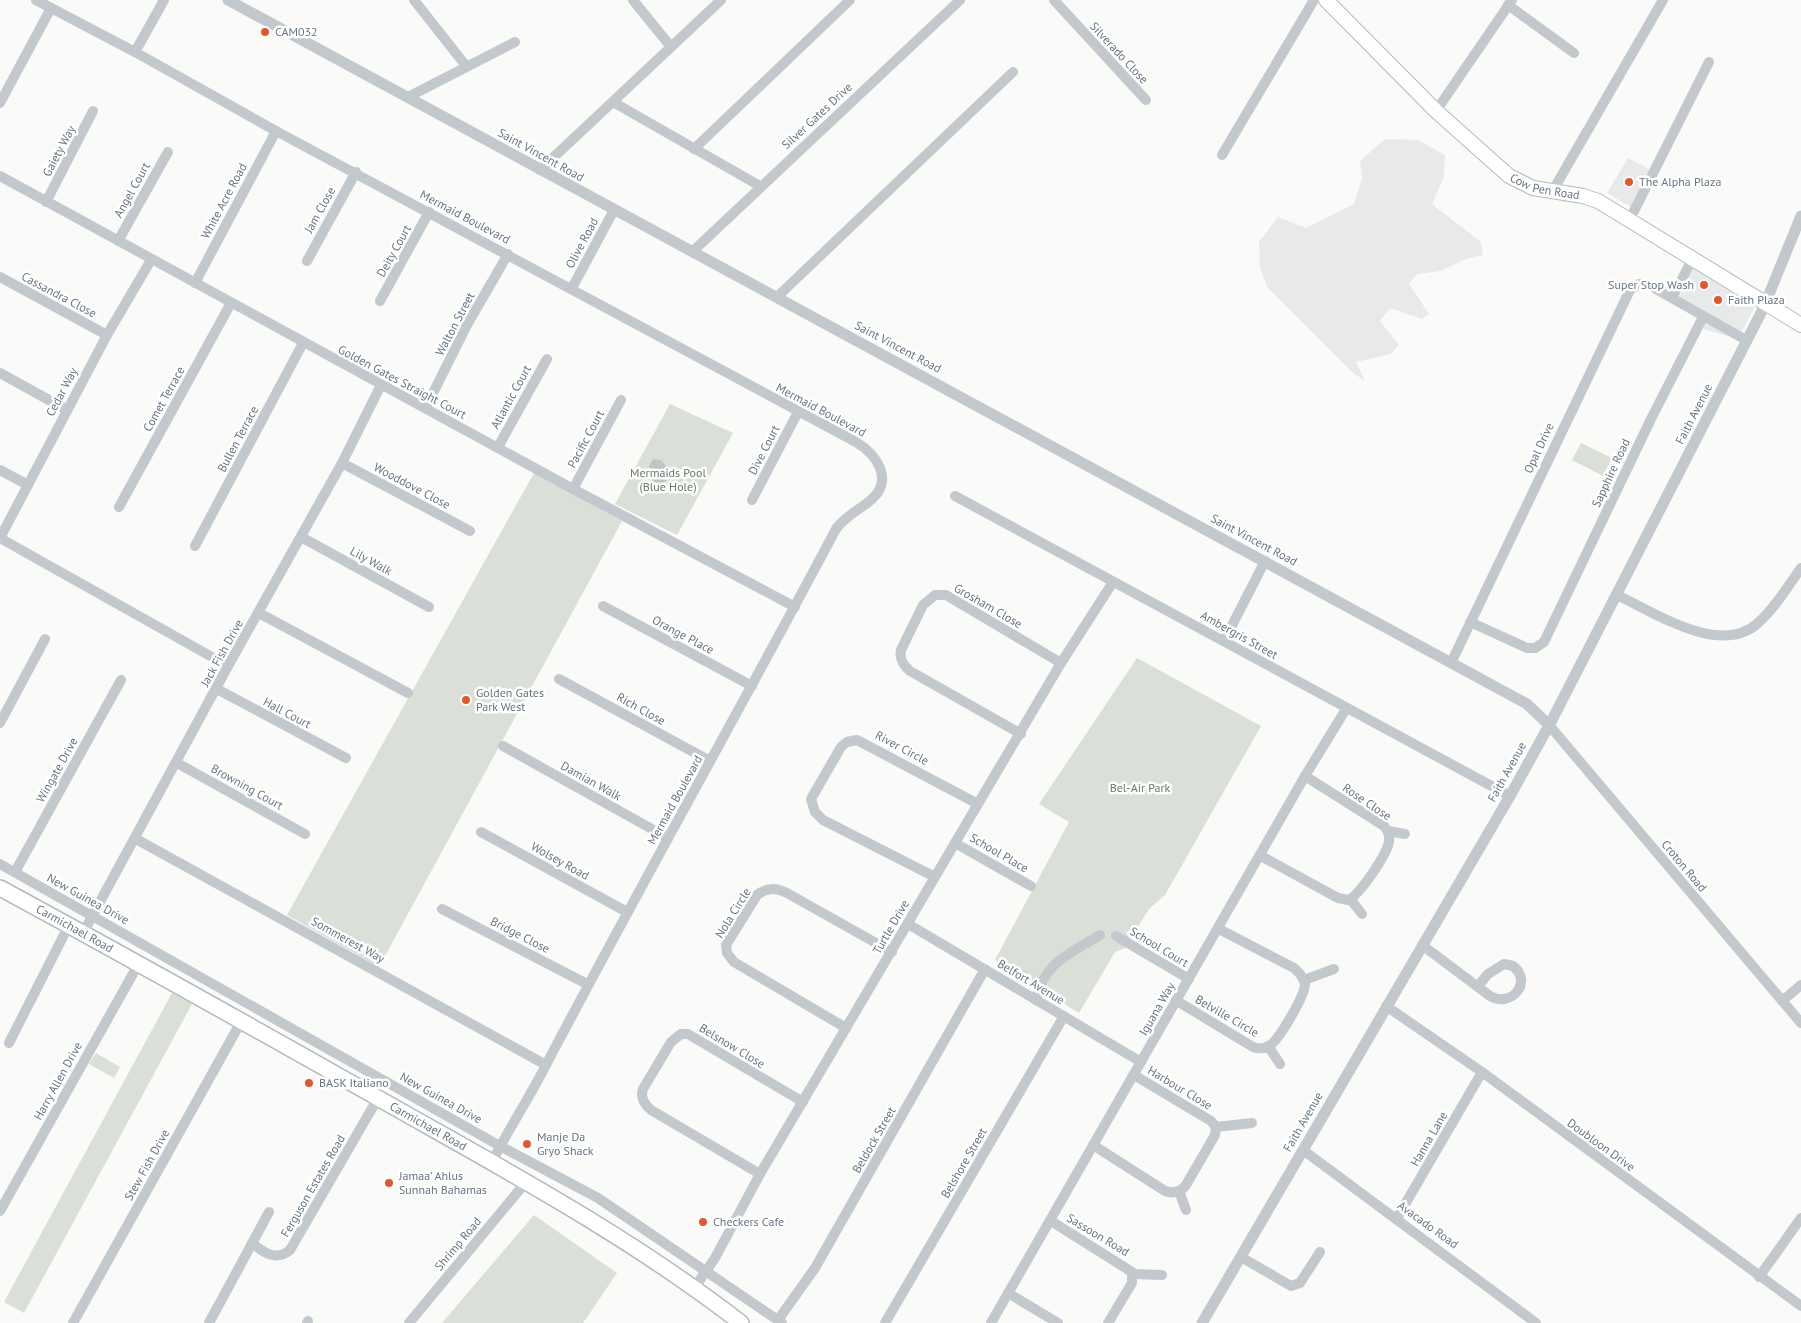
<svg xmlns="http://www.w3.org/2000/svg" width="1801" height="1323" font-family="'PT Sans',sans-serif">
  <style>
    .built { fill: #e8e9e9 }
    .green { fill: #dadfd7 }
    .water { fill: #bbc7cb }
    .lines { fill: none; stroke-linecap: round; stroke-linejoin: round }
    .secondary-casing { stroke: #b3babf; stroke-width: 16 }
    .primary-casing { stroke: #b5babe; stroke-width: 18 }
    .minor { stroke: #c3c8cc; stroke-width: 10 }
    .tertiary { stroke: #c3c8cc; stroke-width: 11 }
    .secondary { stroke: #fff; stroke-width: 14 }
    .primary { stroke: #fff; stroke-width: 15 }
    .poi-dot { fill: #e4572e; stroke: #fff; stroke-width: 2 }
    .labels { text-anchor: middle; stroke-width: 5; stroke-linejoin: round; paint-order: stroke }
    .poi-label { font-size: 12px; fill: #657683; stroke: #fff; text-anchor: start }
    .street-label { font-size: 12px; fill: #657683; stroke: #fff }
    .park-label { font-size: 12px; fill: #687a64; stroke: #fff }
  </style>
  <rect width="100%" height="100%" fill="#fafaf8"/>
  <g class="built">
    <polygon points="1385,139 1418,140 1445,155 1444,177 1432,204 1481,242 1483,255 1469,258 1440,271 1417,274 1409,284 1429,314 1422,319 1390,308 1380,321 1399,345 1391,354 1356,362 1365,381 1352,372 1267,287 1260,268 1259,242 1278,217 1306,228 1354,204 1362,178 1360,161"/>
    <polygon points="1628,158 1651,170 1631,207 1607,193"/>
    <polygon points="1696,264 1757,302 1738,339 1703,329 1708,317 1679,298"/>
  </g>
  <g class="green">
    <polygon points="670,404 733,433 677,535 615,504"/>
    <polygon points="1581,443 1612,458 1603,476 1572,460"/>
    <polygon points="534,473 622,521 379,967 287,915"/>
    <polygon points="1137,658 1261,726 1165,895 1149,909 1125,948 1115,952 1079,1013 995,960 1069,822 1039,804"/>
    <polygon points="172,993 192,1004 24,1313 4,1302"/>
    <polygon points="96,1053 120,1067 114,1078 89,1064"/>
    <polygon points="534,1215 617,1273 583,1323 442,1323"/>
  </g>
  <path class="water" d="M653,459L661,460L668,469L666,481L659,486C648,479 645,471 653,459Z"/>
  <g class="lines">
    <g class="secondary-casing">
      <g id="secondary">
        <path id="s1" d="M1326,0L1436,111L1509,176L1533,188L1583,196L1598,201L1801,325"/>
      </g>
    </g>
    <g class="primary-casing">
      <g id="primary">
        <path id="s2" d="M0,888C137,962 272,1038 408,1115C522,1179 638,1243 741,1323"/>
      </g>
    </g>
    <g class="minor">
      <path d="M36,0L135,52L276,131L856,442C876,454 894,479 872,499C860,510 846,515 836,529C741,708 641,884 547,1063C530,1097 509,1128 492,1162"/>
      <polyline points="414,0 466,66"/>
      <polyline points="633,0 671,47"/>
      <polyline points="1054,0 1146,100"/>
      <polyline points="1508,5 1574,53"/>
      <polyline points="135,52 164,0"/>
      <polyline points="408,97 515,42"/>
      <polyline points="613,102 760,186"/>
      <polyline points="0,103 51,8"/>
      <polyline points="1436,111 1512,0"/>
      <polyline points="694,149 850,0"/>
      <polyline points="1222,155 1314,0"/>
      <polyline points="540,170 721,0"/>
      <polyline points="0,176 573,489 795,607"/>
      <polyline points="1552,192 1663,0"/>
      <polyline points="46,202 93,111"/>
      <polyline points="1630,219 1709,62"/>
      <polyline points="118,241 168,152"/>
      <polyline points="692,252 960,0"/>
      <polyline points="307,261 356,172"/>
      <polyline points="0,277 107,335"/>
      <polyline points="195,283 276,131"/>
      <polyline points="572,288 614,210"/>
      <polyline points="777,297 1013,72"/>
      <polyline points="1672,298 1693,258"/>
      <polyline points="380,301 429,212"/>
      <polyline points="0,373 67,410"/>
      <polyline points="426,407 467,325 508,254"/>
      <polyline points="498,447 547,359"/>
      <polyline points="342,463 470,531"/>
      <polyline points="0,470 28,485"/>
      <polyline points="573,489 621,400"/>
      <polyline points="955,496 1510,796"/>
      <polyline points="752,500 798,412"/>
      <polyline points="119,507 231,303"/>
      <polyline points="301,537 429,607"/>
      <polyline points="0,538 107,335 151,260"/>
      <polyline points="0,538 228,666"/>
      <polyline points="195,546 303,343"/>
      <path d="M1617,595C1655,613 1721,657 1758,623C1775,608 1788,586 1801,568"/>
      <polyline points="603,606 752,686"/>
      <polyline points="259,613 408,693"/>
      <polyline points="1470,622 1527,648 1535,648 1544,642 1651,419 1703,317"/>
      <polyline points="1224,641 1265,561"/>
      <polyline points="1451,663 1630,290 1639,284 1647,284 1746,340"/>
      <polyline points="559,679 710,761"/>
      <polyline points="217,689 346,758"/>
      <polyline points="0,723 45,639"/>
      <polyline points="1549,725 1801,1023"/>
      <path d="M1021,734L910,671C903,665 899,659 901,650L923,605L935,595H946L1061,663"/>
      <polyline points="503,746 668,838"/>
      <polyline points="177,763 305,834"/>
      <polyline points="1388,831 1405,834"/>
      <polyline points="481,832 627,912"/>
      <polyline points="136,839 546,1065"/>
      <polyline points="955,843 1031,886"/>
      <path d="M1261,856L1338,898L1348,900C1359,896 1388,853 1389,841C1390,835 1388,831 1384,826L1305,776"/>
      <polyline points="0,864 500,1146 598,1198 782,1323"/>
      <polyline points="15,872 121,680"/>
      <polyline points="935,877 823,820 815,812 811,799 841,747 847,742 857,740 978,804"/>
      <polyline points="1351,900 1362,914"/>
      <polyline points="442,909 587,984"/>
      <polyline points="908,924 1141,1062"/>
      <polyline points="83,933 228,666 342,463 381,385"/>
      <polyline points="1116,936 1189,979"/>
      <path d="M1422,945L1490,996C1510,1008 1534,983 1513,966L1504,964L1488,974L1478,986"/>
      <polyline points="1304,980 1334,969"/>
      <path d="M1036,1000C1043,963 1071,953 1100,935"/>
      <path d="M1177,1001L1253,1047C1259,1049 1264,1049 1269,1046C1279,1040 1306,994 1305,983L1300,974L1294,968L1219,929"/>
      <polyline points="1782,1001 1801,985"/>
      <polyline points="1386,1006 1482,1072 1801,1306"/>
      <path d="M846,1028L734,962L727,953L726,945L757,895C767,887 776,888 787,893L892,952"/>
      <polyline points="9,1043 69,925"/>
      <polyline points="1268,1046 1280,1064"/>
      <polyline points="1216,1127 1252,1123"/>
      <path d="M1093,1145L1165,1191C1174,1194 1181,1192 1186,1185L1215,1135L1216,1127L1211,1121L1134,1075"/>
      <polyline points="1303,1150 1536,1323"/>
      <path d="M760,1174L651,1110C644,1104 640,1097 643,1089L671,1042L681,1034H688L803,1102"/>
      <polyline points="1179,1191 1186,1210"/>
      <polyline points="0,1211 139,963"/>
      <polyline points="1397,1218 1482,1072"/>
      <polyline points="1051,1221 1132,1272 1132,1283 1108,1323"/>
      <path d="M252,1243C263,1252 276,1262 290,1250L378,1098"/>
      <polyline points="1241,1257 1291,1286 1300,1283 1320,1252"/>
      <polyline points="1133,1274 1162,1275"/>
      <polyline points="1759,1277 1801,1218"/>
      <polyline points="695,1287 715,1258 760,1174 1061,663 1113,582"/>
      <polyline points="1008,1293 1058,1323"/>
      <polyline points="778,1320 815,1268 985,969"/>
      <polyline points="73,1323 242,1020"/>
      <polyline points="209,1323 269,1212"/>
      <polyline points="307,1323 308,1321"/>
      <polyline points="409,1323 526,1182"/>
      <polyline points="885,1323 1064,1016"/>
      <polyline points="991,1323 1305,776 1346,709"/>
    </g>
    <g class="tertiary">
      <polyline points="228,0 1527,704 1549,725"/>
      <polyline points="1202,1323 1510,796 1552,720 1763,309 1801,216"/>
    </g>
    <use href="#secondary" class="secondary"/>
    <use href="#primary" class="primary"/>
  </g>
  <g class="poi-dot">
    <circle cx="265" cy="32" r="5"/>
    <circle cx="1629" cy="182" r="5"/>
    <circle cx="1704" cy="285" r="5"/>
    <circle cx="1718" cy="300" r="5"/>
    <circle cx="466" cy="700" r="5"/>
    <circle cx="309" cy="1083" r="5"/>
    <circle cx="527" cy="1144" r="5"/>
    <circle cx="389" cy="1183" r="5"/>
    <circle cx="703" cy="1222" r="5"/>
  </g>
  <g class="labels">
    <g class="poi-label">
      <text x="275" y="36">CAM032</text>
      <text x="1639" y="186">The Alpha Plaza</text>
      <text x="1694" y="289" text-anchor="end">Super Stop Wash</text>
      <text x="1728" y="304">Faith Plaza</text>
      <text x="476" y="697">Golden Gates<tspan x="476" dy="14">Park West</tspan></text>
      <text x="319" y="1087">BASK Italiano</text>
      <text x="537" y="1141">Manje Da<tspan x="537" dy="14">Gryo Shack</tspan></text>
      <text x="399" y="1180">Jamaa' Ahlus<tspan x="399" dy="14">Sunnah Bahamas</tspan></text>
      <text x="713" y="1226">Checkers Cafe</text>
    </g>
    <g class="street-label">
      <text transform="translate(1119 53) rotate(47)" y="4">Silverado Close</text>
      <text transform="translate(817 116) rotate(-43)" y="4">Silver Gates Drive</text>
      <text transform="translate(59 151) rotate(-62)" y="4">Gaiety Way</text>
      <text transform="translate(541 155) rotate(29)" y="4">Saint Vincent Road</text>
      <text dy="4" stroke="none"><textPath href="#s1" startOffset="292">Cow Pen Road</textPath></text>
      <text transform="translate(132 190) rotate(-61)" y="4">Angel Court</text>
      <text transform="translate(224 201) rotate(-62)" y="4">White Acre Road</text>
      <text transform="translate(320 210) rotate(-61)" y="4">Jam Close</text>
      <text transform="translate(465 217) rotate(28)" y="4">Mermaid Boulevard</text>
      <text transform="translate(582 243) rotate(-62)" y="4">Olive Road</text>
      <text transform="translate(394 251) rotate(-61)" y="4">Deity Court</text>
      <text transform="translate(59 295) rotate(28)" y="4">Cassandra Close</text>
      <text transform="translate(455 324) rotate(-62)" y="4">Walton Street</text>
      <text transform="translate(898 347) rotate(28)" y="4">Saint Vincent Road</text>
      <text transform="translate(402 382) rotate(28)" y="4">Golden Gates Straight Court</text>
      <text transform="translate(62 392) rotate(-62)" y="4">Cedar Way</text>
      <text transform="translate(511 397) rotate(-61)" y="4">Atlantic Court</text>
      <text transform="translate(164 399) rotate(-61)" y="4">Comet Terrace</text>
      <text transform="translate(821 410) rotate(28)" y="4">Mermaid Boulevard</text>
      <text transform="translate(1694 414) rotate(-63)" y="4">Faith Avenue</text>
      <text transform="translate(238 439) rotate(-62)" y="4">Bullen Terrace</text>
      <text transform="translate(586 439) rotate(-62)" y="4">Pacific Court</text>
      <text transform="translate(1539 448) rotate(-65)" y="4">Opal Drive</text>
      <text transform="translate(764 450) rotate(-63)" y="4">Dive Court</text>
      <text transform="translate(1611 473) rotate(-65)" y="4">Sapphire Road</text>
      <text transform="translate(412 486) rotate(28)" y="4">Wooddove Close</text>
      <text transform="translate(1254 540) rotate(28)" y="4">Saint Vincent Road</text>
      <text transform="translate(371 561) rotate(29)" y="4">Lily Walk</text>
      <text transform="translate(988 606) rotate(30)" y="4">Grosham Close</text>
      <text transform="translate(683 635) rotate(28)" y="4">Orange Place</text>
      <text transform="translate(1239 635) rotate(29)" y="4">Ambergris Street</text>
      <text transform="translate(222 653) rotate(-61)" y="4">Jack Fish Drive</text>
      <text transform="translate(641 709) rotate(29)" y="4">Rich Close</text>
      <text transform="translate(287 713) rotate(28)" y="4">Hall Court</text>
      <text transform="translate(902 748) rotate(28)" y="4">River Circle</text>
      <text transform="translate(57 770) rotate(-61)" y="4">Wingate Drive</text>
      <text transform="translate(1507 772) rotate(-61)" y="4">Faith Avenue</text>
      <text transform="translate(591 781) rotate(29)" y="4">Damian Walk</text>
      <text transform="translate(247 787) rotate(29)" y="4">Browning Court</text>
      <text transform="translate(675 800) rotate(-61)" y="4">Mermaid Boulevard</text>
      <text transform="translate(1367 802) rotate(34)" y="4">Rose Close</text>
      <text transform="translate(999 853) rotate(30)" y="4">School Place</text>
      <text transform="translate(560 861) rotate(29)" y="4">Wolsey Road</text>
      <text transform="translate(1684 866) rotate(50)" y="4">Croton Road</text>
      <text transform="translate(88 899) rotate(29)" y="4">New Guinea Drive</text>
      <text transform="translate(733 913) rotate(-58)" y="4">Nola Circle</text>
      <text transform="translate(891 927) rotate(-60)" y="4">Turtle Drive</text>
      <text dy="4" stroke="none"><textPath href="#s2" startOffset="85">Carmichael Road</textPath></text>
      <text transform="translate(520 935) rotate(27)" y="4">Bridge Close</text>
      <text transform="translate(348 940) rotate(29)" y="4">Sommerest Way</text>
      <text transform="translate(1159 947) rotate(31)" y="4">School Court</text>
      <text transform="translate(1031 982) rotate(31)" y="4">Belfort Avenue</text>
      <text transform="translate(1157 1009) rotate(-60)" y="4">Iguana Way</text>
      <text transform="translate(1227 1016) rotate(30)" y="4">Belville Circle</text>
      <text transform="translate(732 1046) rotate(31)" y="4">Belsnow Close</text>
      <text transform="translate(58 1081) rotate(-61)" y="4">Harry Allen Drive</text>
      <text transform="translate(1180 1088) rotate(31)" y="4">Harbour Close</text>
      <text transform="translate(441 1098) rotate(29)" y="4">New Guinea Drive</text>
      <text transform="translate(1303 1122) rotate(-60)" y="4">Faith Avenue</text>
      <text dy="4" stroke="none"><textPath href="#s2" startOffset="490">Carmichael Road</textPath></text>
      <text transform="translate(1429 1139) rotate(-60)" y="4">Hanna Lane</text>
      <text transform="translate(874 1140) rotate(-60)" y="4">Beldock Street</text>
      <text transform="translate(1601 1145) rotate(36)" y="4">Doubloon Drive</text>
      <text transform="translate(964 1163) rotate(-60)" y="4">Belshore Street</text>
      <text transform="translate(147 1165) rotate(-61)" y="4">Stew Fish Drive</text>
      <text transform="translate(313 1186) rotate(-60)" y="4">Ferguson Estates Road</text>
      <text transform="translate(1428 1225) rotate(36)" y="4">Avacado Road</text>
      <text transform="translate(1098 1235) rotate(31)" y="4">Sassoon Road</text>
      <text transform="translate(458 1244) rotate(-50)" y="4">Shrimp Road</text>
    </g>
    <g class="park-label">
      <text x="668" y="477">Mermaids Pool<tspan x="668" dy="14">(Blue Hole)</tspan></text>
      <text x="1140" y="792">Bel-Air Park</text>
    </g>
  </g>
</svg>
